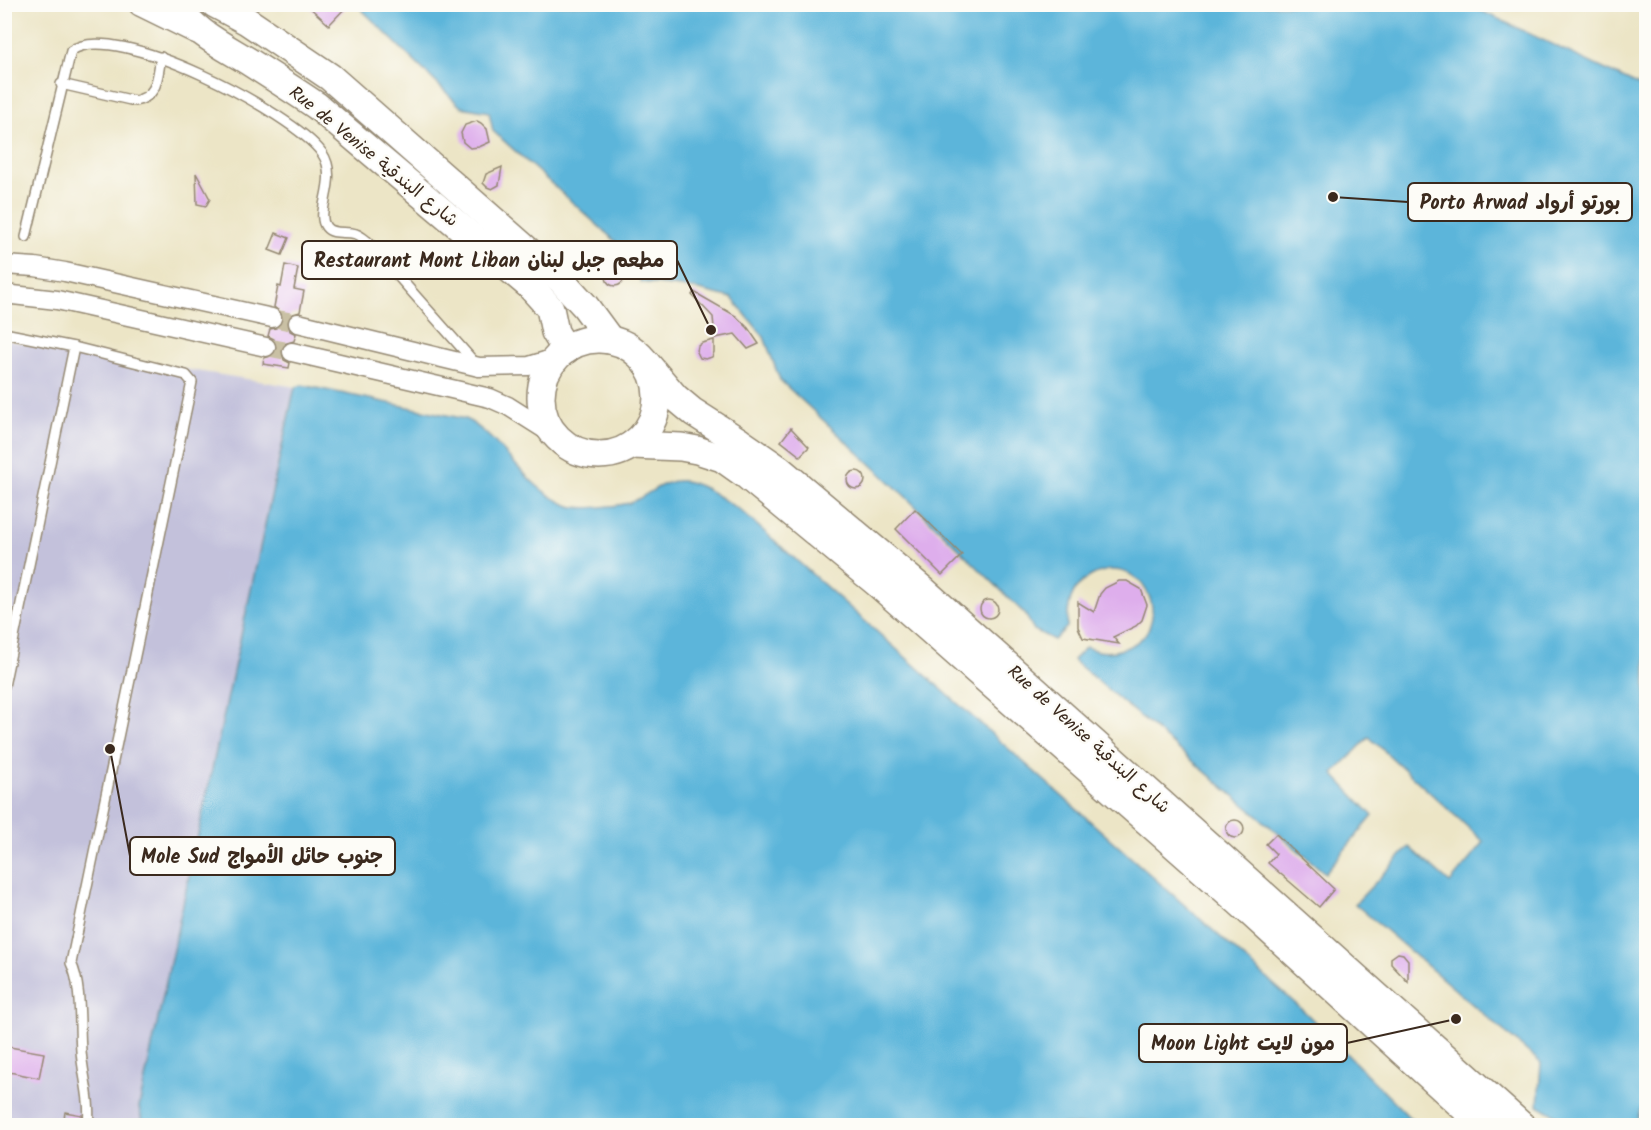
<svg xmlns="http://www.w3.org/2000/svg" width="1651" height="1130" font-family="Kalam,'Playpen Sans Arabic',sans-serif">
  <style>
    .industrial { fill: #c3c1db }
    .water { fill: #5cb5da; stroke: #4c707c; stroke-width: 1.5 }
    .building { fill: #deaeec }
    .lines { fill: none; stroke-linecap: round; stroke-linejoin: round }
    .minor-tunnel { stroke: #c9c0a4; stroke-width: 18; stroke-dasharray: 18 9; stroke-linecap: butt }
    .service-casing { stroke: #948872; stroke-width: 12 }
    .minor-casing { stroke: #948872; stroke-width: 21 }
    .secondary-casing { stroke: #948872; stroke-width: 27 }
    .primary-casing { stroke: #948872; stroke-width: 30 }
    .service { stroke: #fff; stroke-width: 9 }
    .minor { stroke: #fff; stroke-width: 18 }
    .secondary { stroke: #fff; stroke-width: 24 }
    .primary { stroke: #fff; stroke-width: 27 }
    .labels { text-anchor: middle; stroke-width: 5; stroke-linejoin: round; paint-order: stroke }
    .street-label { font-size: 18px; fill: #3b2a1e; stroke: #fdfcf7 }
    .leader { fill: none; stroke: #3b2a1e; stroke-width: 2 }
    .callout-dot { fill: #3b2a1e; stroke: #fdfcf7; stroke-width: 2 }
    .callout { fill: #fdfcf7; stroke: #3b2a1e; stroke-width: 2 }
    .callout-label { font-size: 20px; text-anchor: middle; font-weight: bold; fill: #3b2a1e }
  </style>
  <rect width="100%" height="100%" fill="#fdfcf7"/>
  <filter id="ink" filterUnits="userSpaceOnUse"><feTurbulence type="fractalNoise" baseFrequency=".0167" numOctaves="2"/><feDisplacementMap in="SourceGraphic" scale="12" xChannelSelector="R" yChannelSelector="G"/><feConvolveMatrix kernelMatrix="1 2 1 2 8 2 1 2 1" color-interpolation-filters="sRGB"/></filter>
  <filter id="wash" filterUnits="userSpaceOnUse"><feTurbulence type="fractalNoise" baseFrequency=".008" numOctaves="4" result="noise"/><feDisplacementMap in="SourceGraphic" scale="24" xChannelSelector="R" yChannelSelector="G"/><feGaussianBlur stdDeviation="1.35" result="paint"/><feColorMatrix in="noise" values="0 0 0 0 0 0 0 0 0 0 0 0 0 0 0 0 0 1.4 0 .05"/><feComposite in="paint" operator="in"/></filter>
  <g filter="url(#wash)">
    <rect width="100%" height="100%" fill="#ece5c6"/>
    <polygon class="industrial" points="4,340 296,387 293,392 139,1107 143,1125 5,1125"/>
    <g class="water">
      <path d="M357,5H1469L1646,89V1105L1640,1110L1636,1125H1573L1538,1105L1541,1063L1355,904L1409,847L1450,883L1484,842L1369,737L1333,774L1373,816L1325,873L1073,660L1086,647C1103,655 1118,653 1134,644C1175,620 1141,549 1091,576C1069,588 1068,605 1067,627L1054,640L1034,630L1025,614L905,496L780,380L764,337L732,298L695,289L641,282L624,249L493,131L489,112L461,107Z"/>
      <path d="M302,385L466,419C506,442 523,488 570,506C581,510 617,506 629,503C648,497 661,479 683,481C702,483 723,500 740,510L1306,1013L1417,1125H143L139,1107L294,391L296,387Z"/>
    </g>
    <g id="blocks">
      <g class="building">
        <polygon points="306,4 349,4 329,25"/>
        <polygon points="477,121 481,123 487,129 490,142 479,147 470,148 463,142 461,133 465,125"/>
        <polygon points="502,167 499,185 492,189 487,187 483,183 486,174"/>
        <polygon points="196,173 210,199 206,206 197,204"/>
        <polygon points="276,233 289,238 282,255 269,250"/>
        <polygon points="285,265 298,268 294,289 304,291 300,312 290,315 287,321 290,331 296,334 294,341 284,344 281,350 284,360 290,363 289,368 263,364 264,358 274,355 277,349 274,339 268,336 270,329 276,328 283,321 282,314 274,307 278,286 281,287"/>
        <circle cx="615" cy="277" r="9"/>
        <polygon points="694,292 736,316 748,328 759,344 748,349 735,334 715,338 713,317 692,295"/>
        <polygon points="714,340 714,352 712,357 706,359 700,358 697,352 698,346 702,343"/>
        <polygon points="791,428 809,447 800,456 781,441"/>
        <circle cx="856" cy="480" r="9"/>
        <polygon points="915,509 962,555 942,575 896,529"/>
        <polygon points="1119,581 1127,581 1141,589 1147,605 1142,620 1136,626 1113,637 1119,644 1083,638 1078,627 1078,602 1094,612 1100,594 1105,588"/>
        <circle cx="989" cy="609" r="9"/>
        <circle cx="1235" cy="829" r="9"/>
        <polygon points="1276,834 1334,889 1319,907 1268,863 1276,854 1266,844"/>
        <polygon points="1398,953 1403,954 1408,960 1408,982 1391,964 1391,958"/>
        <polygon points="4,1046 44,1053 39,1078 4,1071"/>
        <polygon points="65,1112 82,1115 81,1125 63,1125"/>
      </g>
    </g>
  </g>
  <g filter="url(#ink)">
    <use href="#blocks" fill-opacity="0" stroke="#948872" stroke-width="1.5"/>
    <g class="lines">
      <g class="minor-tunnel">
        <polyline points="272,318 298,323"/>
        <polyline points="266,347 292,352"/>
      </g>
      <g class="service-casing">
        <g id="service">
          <path d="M61,84L135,101C159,96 157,77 161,57"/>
          <path d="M26,237L71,51C114,18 293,113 322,153C340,179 314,212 326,227C333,236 346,230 356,234C360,235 364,239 367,241L475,363"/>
          <polyline points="4,333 74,347 4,686"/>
          <path d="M74,347L186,375L192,382L71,963C82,985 79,1026 81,1051C83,1077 91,1099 88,1126"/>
        </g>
      </g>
      <g class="minor-casing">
        <g id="minor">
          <polyline points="4,265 35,267 65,272 272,318"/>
          <polyline points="4,294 57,300 266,347"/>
          <polyline points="298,323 479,367 529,366 558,357"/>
          <polyline points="292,352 490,398 508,406 557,437"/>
        </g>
      </g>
      <g class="secondary-casing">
        <polyline id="secondary" points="141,4 196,31"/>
      </g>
      <g class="primary-casing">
        <g id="primary">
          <path d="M175,4C195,33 222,45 251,63C273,77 295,91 317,106L530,286L550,308L555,332L566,350"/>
          <polyline points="215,4 247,21 330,77 561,280 585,306 610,340"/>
          <circle cx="599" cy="397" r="58"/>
          <polyline points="647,364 675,397 693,412 740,442 779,469 922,589 1522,1126"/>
          <polyline points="632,445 681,447 697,450 722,458 746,475 877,583 1239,902 1484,1126"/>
        </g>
      </g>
      <use href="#service" class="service"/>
      <use href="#minor" class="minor"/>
      <use href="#secondary" class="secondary"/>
      <use href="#primary" class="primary"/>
    </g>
  </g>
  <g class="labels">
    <g class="street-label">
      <text transform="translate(374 156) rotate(39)" y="6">Rue de Venise شارع البندقية</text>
      <text transform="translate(1089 739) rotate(42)" y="6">Rue de Venise شارع البندقية</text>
    </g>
  </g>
  <path class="leader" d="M1333 197L1408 202M711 330L677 260M110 749L130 856M1456 1019L1347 1043"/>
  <g class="callout-dot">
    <circle cx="1333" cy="197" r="6"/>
    <circle cx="711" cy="330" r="6"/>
    <circle cx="110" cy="749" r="6"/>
    <circle cx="1456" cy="1019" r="6"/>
  </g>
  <g class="callout">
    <rect x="1408" y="183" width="224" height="38" rx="6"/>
    <rect x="302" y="241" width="375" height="38" rx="6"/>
    <rect x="130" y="837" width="265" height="38" rx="6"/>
    <rect x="1139" y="1024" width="208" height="38" rx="6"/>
  </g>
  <g class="callout-label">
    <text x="1520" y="209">Porto Arwad بورتو أرواد</text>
    <text x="489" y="267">Restaurant Mont Liban مطعم جبل لبنان</text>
    <text x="262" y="863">Mole Sud جنوب حائل الأمواج</text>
    <text x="1243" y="1050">Moon Light مون لايت</text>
  </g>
  <rect width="1651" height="1130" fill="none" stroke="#fdfcf7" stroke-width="24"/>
</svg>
